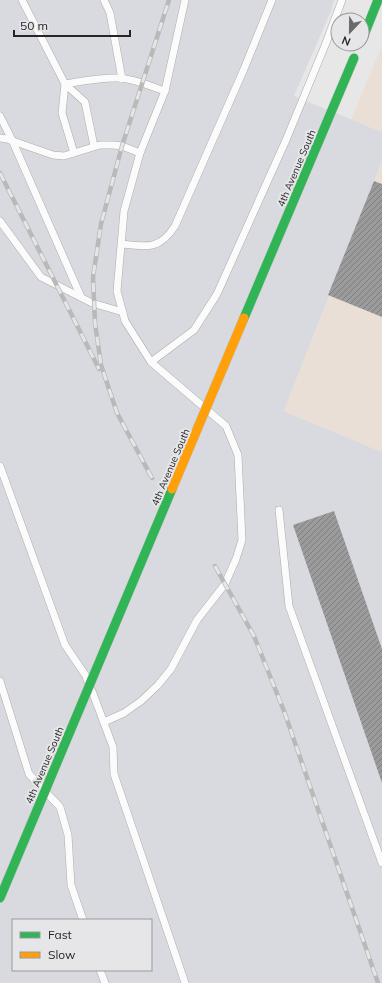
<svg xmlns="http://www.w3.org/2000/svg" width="382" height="983" font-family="Mulish,sans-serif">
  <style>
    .built { fill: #d9dadf; fill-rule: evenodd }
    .industrial { fill: #eadfd6 }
    .building { fill: url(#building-hatch) }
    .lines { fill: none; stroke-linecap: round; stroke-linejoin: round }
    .lane-casing { stroke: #acacad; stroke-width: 8 }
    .fast-casing { stroke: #c3c3c3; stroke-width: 10 }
    .lane { stroke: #fbfbfb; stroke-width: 7 }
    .fast { stroke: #30b455; stroke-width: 9 }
    .rail-casing { stroke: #b9b9ba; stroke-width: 4.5 }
    .rail { stroke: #e6e6e8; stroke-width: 3; stroke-dasharray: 9; stroke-linecap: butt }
    .fast-bridge-casing { stroke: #c3c3c3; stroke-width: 10; stroke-linecap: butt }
    .slow-bridge-casing { stroke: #c3c3c3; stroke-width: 10; stroke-linecap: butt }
    .fast-bridge { stroke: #30b455; stroke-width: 9 }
    .slow-bridge { stroke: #ff9f0a; stroke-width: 9 }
    .labels { text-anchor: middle; stroke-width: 4; stroke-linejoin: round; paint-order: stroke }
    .street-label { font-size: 10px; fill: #262627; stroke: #e6e6e8 }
  </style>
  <defs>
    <pattern id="building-hatch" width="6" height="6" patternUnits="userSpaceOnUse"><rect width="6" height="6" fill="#9b9b9b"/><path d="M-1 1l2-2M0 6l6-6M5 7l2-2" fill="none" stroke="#7e7e7e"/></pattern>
  </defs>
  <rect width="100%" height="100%" fill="#e7e7e7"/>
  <path class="built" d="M0,0H334L331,11L294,96L382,132V161L284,411L382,452V983H0ZM13,920H151V970H13Z"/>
  <g class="industrial">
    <polygon points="382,46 382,132 351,119"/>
    <polygon points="382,161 382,452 284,411"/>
  </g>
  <g class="building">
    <polygon points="374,181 382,184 382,317 328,295"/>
    <polygon points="334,511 382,649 382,783 293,525"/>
  </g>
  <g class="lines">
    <g class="lane-casing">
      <g id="lane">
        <polyline points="22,0 65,84 62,113 74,153"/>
        <polyline points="104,0 110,13 122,79"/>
        <path d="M65,84C83,81 101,77 119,78C135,79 150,86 165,91"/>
        <polyline points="65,84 85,102 94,146"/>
        <polyline points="0,116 12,140 81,297"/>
        <polyline points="0,138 7,139 53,155 64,156 100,145 113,145 122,146 140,153"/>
        <polyline points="0,221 41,277 92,303 123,312"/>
        <path d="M122,244C146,247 160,250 175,226L244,69L272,0"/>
        <polyline points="151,362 194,330 217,294 286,140 326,43 342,0"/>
        <polyline points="0,466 65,645 86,676 87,680"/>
        <polyline points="279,510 289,606 382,863"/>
        <polyline points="0,681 29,774 60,807 68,835 71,885 83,920"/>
        <polyline points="92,691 113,747 114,774 185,983"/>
        <polyline points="104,722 124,713 141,701 158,685 171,669 197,620 225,584 236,559 242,540 238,455 226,426 151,362 125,321 117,291 124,211 140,153 165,91 185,0"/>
        <polyline points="100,970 105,983"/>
      </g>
    </g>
    <g class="fast-casing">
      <polyline id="fast" points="362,40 378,0"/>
    </g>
    <use href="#lane" class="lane"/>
    <use href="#fast" class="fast"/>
    <g class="rail-casing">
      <g id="rail">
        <polyline points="0,173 99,369"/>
        <polyline points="152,478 117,413 101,365 95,323 93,277 101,224 122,146 169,0"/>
        <polyline points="215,566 254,636 284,711 378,983"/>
      </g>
    </g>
    <use href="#rail" class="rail"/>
    <g class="fast-bridge-casing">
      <g id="fast-bridge">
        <polyline points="244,318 354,58"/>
        <polyline points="0,898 172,489"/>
      </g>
    </g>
    <g class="slow-bridge-casing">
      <polyline id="slow-bridge" points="172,489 244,318"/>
    </g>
    <use href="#fast-bridge" class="fast-bridge"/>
    <use href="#slow-bridge" class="slow-bridge"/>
  </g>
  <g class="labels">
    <g class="street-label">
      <text transform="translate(296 168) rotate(-67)" y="4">4th Avenue South</text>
      <text transform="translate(170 467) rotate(-67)" y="4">4th Avenue South</text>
      <text transform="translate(44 765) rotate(-67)" y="4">4th Avenue South</text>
    </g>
  </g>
  <rect x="12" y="919" width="140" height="52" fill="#e6e6e8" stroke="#99999b"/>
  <rect x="20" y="932" width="20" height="6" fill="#30b455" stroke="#99999b"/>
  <text x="48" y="939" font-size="12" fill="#262627">Fast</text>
  <rect x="20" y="952" width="20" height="6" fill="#ff9f0a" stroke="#99999b"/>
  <text x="48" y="959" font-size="12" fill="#262627">Slow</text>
  <g transform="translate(350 32) rotate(202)"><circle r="19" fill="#e6e6e8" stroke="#99999b"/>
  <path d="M0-3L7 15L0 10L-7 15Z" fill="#6a6a6a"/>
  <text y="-6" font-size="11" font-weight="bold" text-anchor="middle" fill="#262627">N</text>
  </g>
  <path d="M14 30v6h116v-6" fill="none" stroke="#262627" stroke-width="2"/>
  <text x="20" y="30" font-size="12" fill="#262627" stroke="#e6e6e8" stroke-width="3" paint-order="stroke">50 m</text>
</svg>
